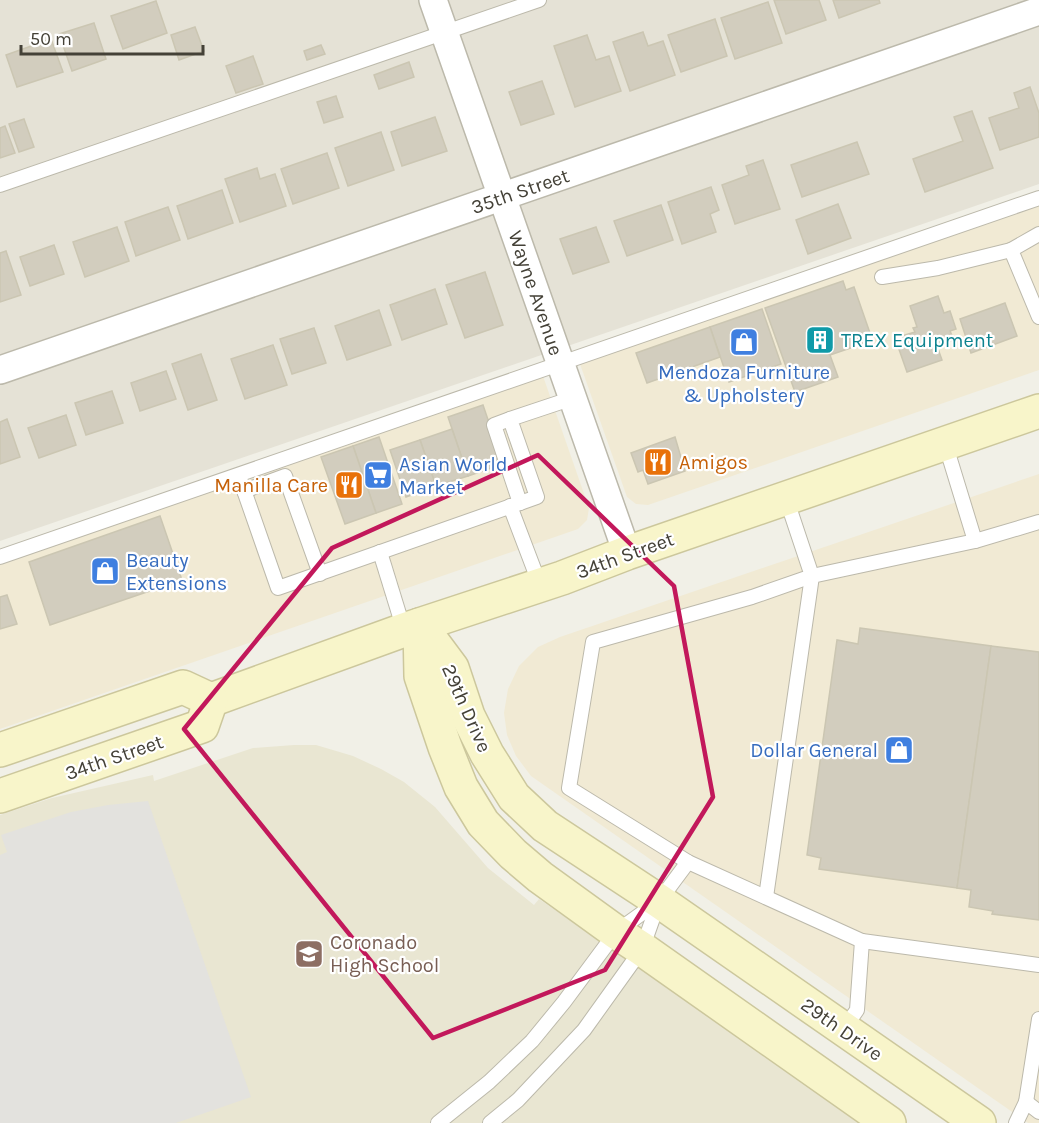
<svg xmlns="http://www.w3.org/2000/svg" width="1039" height="1123" font-family="Karla,sans-serif">
  <style>
    .residential { fill: #e5e2d6 }
    .commercial { fill: #f1ead4 }
    .education { fill: #e9e6d2 }
    .parking { fill: #e3e2de }
    .building { fill: #d2cdbe; stroke: #cbc6b2; stroke-width: 1.5 }
    .lines { fill: none; stroke-linecap: round; stroke-linejoin: round }
    .lane-casing { stroke: #bcb9ab; stroke-width: 16 }
    .street-casing { stroke: #bcb9ab; stroke-width: 30 }
    .secondary-casing { stroke: #ccc79c; stroke-width: 36 }
    .lane { stroke: #fff; stroke-width: 14 }
    .street { stroke: #fff; stroke-width: 27 }
    .secondary { stroke: #f8f5ca; stroke-width: 33 }
    .marked { fill: none; stroke: #c2185b; stroke-width: 4.5; stroke-linejoin: round }
    .labels { text-anchor: middle; stroke-width: 4.5; stroke-linejoin: round; paint-order: stroke }
    .street-label { font-size: 20px; fill: #444137; stroke: #fff }
    .culture-label { font-size: 20px; fill: #0d838f; stroke: #fff; text-anchor: start }
    .shop-label { font-size: 20px; fill: #366cbe; stroke: #fff; text-anchor: start }
    .food-label { font-size: 20px; fill: #c56008; stroke: #fff; text-anchor: start }
    .education-label { font-size: 20px; fill: #785e54; stroke: #fff; text-anchor: start }
  </style>
  <rect width="100%" height="100%" fill="#f1f0e7"/>
  <polygon class="residential" points="0,0 1039,0 1039,184 0,541"/>
  <g class="commercial">
    <polygon points="1039,206 1039,370 648,505 636,504 627,497 580,364"/>
    <polygon points="543,376 589,508 587,520 578,529 0,729 0,563"/>
    <polygon points="1039,474 1039,1123 1028,1123 531,776 516,756 507,735 504,713 508,689 519,666 538,647 560,637"/>
  </g>
  <polygon class="education" points="294,745 316,745 353,756 381,769 404,782 435,807 488,868 534,905 539,899 577,925 860,1123 0,1123 0,815 52,798 153,775 154,781 253,748"/>
  <polygon class="parking" points="148,801 251,1097 176,1123 0,1123 0,855 7,852 1,835 71,812 108,805"/>
  <g class="building">
    <polygon points="774,0 819,0 826,20 786,34"/>
    <polygon points="833,0 879,0 880,3 839,18"/>
    <polygon points="156,1 167,33 123,49 111,16"/>
    <polygon points="768,2 782,43 735,59 721,18"/>
    <polygon points="715,19 727,56 681,72 668,35"/>
    <polygon points="94,23 106,59 72,71 59,34"/>
    <polygon points="195,27 204,51 179,60 171,35"/>
    <polygon points="643,32 648,46 663,41 675,75 630,91 613,42"/>
    <polygon points="587,35 596,60 609,56 621,91 575,107 554,46"/>
    <polygon points="51,39 63,72 17,87 6,55"/>
    <polygon points="321,45 325,54 307,60 304,51"/>
    <polygon points="253,56 263,84 236,93 226,66"/>
    <polygon points="409,62 414,77 379,89 374,75"/>
    <polygon points="542,81 554,114 521,125 509,92"/>
    <polygon points="1030,87 1039,113 1039,137 1000,150 989,118 1019,108 1014,93"/>
    <polygon points="336,96 343,117 324,123 317,102"/>
    <polygon points="972,111 993,168 925,192 913,159 963,141 954,117"/>
    <polygon points="435,117 447,151 402,166 391,132"/>
    <polygon points="24,119 34,147 19,152 9,124"/>
    <polygon points="5,126 15,153 0,158 0,128"/>
    <polygon points="381,132 394,170 348,186 335,148"/>
    <polygon points="857,142 869,174 802,197 791,165"/>
    <polygon points="327,153 339,188 293,204 281,169"/>
    <polygon points="763,160 780,209 735,224 722,185 749,175 746,166"/>
    <polygon points="257,168 260,179 275,174 286,206 240,222 225,179"/>
    <polygon points="711,187 719,210 710,214 716,232 682,244 668,202"/>
    <polygon points="222,190 233,223 188,239 177,206"/>
    <polygon points="838,204 851,238 808,254 796,220"/>
    <polygon points="661,205 673,240 627,256 614,221"/>
    <polygon points="168,207 180,240 136,256 125,222"/>
    <polygon points="117,227 129,261 85,277 73,242"/>
    <polygon points="596,227 609,262 573,274 560,239"/>
    <polygon points="54,245 64,274 30,286 20,257"/>
    <polygon points="6,251 21,295 0,302 0,253"/>
    <polygon points="485,272 503,325 465,338 446,285"/>
    <polygon points="843,281 846,290 854,287 870,333 862,336 865,343 830,355 838,377 795,392 765,308"/>
    <polygon points="435,289 447,324 402,340 390,305"/>
    <polygon points="938,296 944,313 950,311 956,329 950,331 954,340 937,346 942,360 907,372 895,338 915,332 913,328 917,327 910,306"/>
    <polygon points="1005,303 1017,336 971,353 960,319"/>
    <polygon points="762,309 781,364 729,382 710,327"/>
    <polygon points="379,310 391,345 347,360 335,326"/>
    <polygon points="710,327 720,357 647,383 636,353"/>
    <polygon points="314,328 326,363 292,374 280,339"/>
    <polygon points="273,345 287,385 245,399 231,359"/>
    <polygon points="201,354 217,400 188,410 172,364"/>
    <polygon points="166,371 176,399 140,411 131,383"/>
    <polygon points="112,391 123,423 86,435 75,403"/>
    <polygon points="483,405 503,464 468,476 448,417"/>
    <polygon points="66,415 76,445 39,458 28,428"/>
    <polygon points="7,419 20,457 0,464 0,422"/>
    <polygon points="452,429 468,476 436,486 420,440"/>
    <polygon points="379,437 402,504 376,513 353,446"/>
    <polygon points="675,437 685,471 648,484 643,470 638,472 631,453"/>
    <polygon points="420,440 436,486 406,497 390,450"/>
    <polygon points="353,446 376,513 345,524 321,457"/>
    <polygon points="160,516 182,580 50,625 29,562"/>
    <polygon points="7,595 17,624 0,629 0,597"/>
    <polygon points="860,628 991,646 957,888 819,869 821,858 807,855 837,640 858,644"/>
    <polygon points="991,646 1039,652 1039,920 992,914 993,911 969,907 971,890 957,888"/>
  </g>
  <g class="lines">
    <g class="lane-casing">
      <g id="lane">
        <polyline points="0,185 539,0"/>
        <polyline points="1039,234 1011,250 1039,317"/>
        <polyline points="882,277 938,268 1011,250"/>
        <polyline points="510,419 494,425 520,503"/>
        <polyline points="239,476 278,588 537,497 510,419 573,398"/>
        <polyline points="244,491 285,476 320,574"/>
        <polyline points="786,498 812,576 752,597 593,642 569,788 688,862 862,941"/>
        <polyline points="510,506 540,585"/>
        <polyline points="975,541 1039,522"/>
        <polyline points="380,552 404,630"/>
        <polyline points="0,557 1039,198"/>
        <polyline points="766,897 812,576 975,541 945,443"/>
        <polyline points="843,1030 857,1010 862,941 1039,965"/>
        <polyline points="1026,1102 1039,1019"/>
        <polyline points="438,1123 489,1082 532,1041 564,1002 616,932 659,901 688,862"/>
        <polyline points="490,1123 518,1100 584,1030 642,949 659,901"/>
        <polyline points="1016,1123 1026,1102 1039,1112"/>
      </g>
    </g>
    <g class="street-casing">
      <g id="street">
        <polyline points="433,0 627,553"/>
        <polyline points="0,370 1039,11"/>
      </g>
    </g>
    <g class="secondary-casing">
      <g id="secondary">
        <polyline points="420,625 452,668 468,716 487,754 514,797 545,826 659,901 979,1123"/>
        <polyline points="420,625 421,676 445,747 461,787 483,823 513,854 540,877 616,932 642,949 889,1123"/>
        <polyline points="0,750 183,687 211,700 404,630 562,578 627,553 1039,411"/>
        <polyline points="0,796 202,726 211,700"/>
      </g>
    </g>
    <use href="#lane" class="lane"/>
    <use href="#street" class="street"/>
    <use href="#secondary" class="secondary"/>
  </g>
  <path class="marked" d="M538,455L674,586L713,797L605,970L433,1038L184,729L332,548Z"/>
  <defs>
    <g id="building-square" transform="scale(1.5)"><rect x="-9" y="-9" width="18" height="18" rx="4" fill="#0f9aa8" stroke="#fff"/><path d="M-4-6H4V6H1V3H-1V6H-4ZM-2.5-4.3h1.7v1.8h-1.7ZM.8-4.3h1.7v1.8H.8ZM-2.5-1h1.7V.8h-1.7ZM.8-1h1.7V.8H.8Z" fill="#fff"/></g>
    <g id="shop-square" transform="scale(1.5)"><rect x="-9" y="-9" width="18" height="18" rx="4" fill="#3f7fe0" stroke="#fff"/><path d="M-5-2.5h2.3a2.7 3.5 0 0 1 5.4 0H5L5.5 6h-11ZM-1.5-2.5h3a1.5 2.3 0 0 0-3 0Z" fill="#fff"/></g>
    <g id="restaurant-square" transform="scale(1.5)"><rect x="-9" y="-9" width="18" height="18" rx="4" fill="#e8710a" stroke="#fff"/><path d="M-5-6h1v4h1v-4h1v4h1v-4h1v5L-1.5 .5V6h-2V.5L-5-1ZM5-6V6H3V1.5H1.5Q1.5-4 5-6Z" fill="#fff"/></g>
    <g id="supermarket-square" transform="scale(1.5)"><rect x="-9" y="-9" width="18" height="18" rx="4" fill="#3f7fe0" stroke="#fff"/><path d="M-6-5.5h2.5l.6 2H6L4.5 2H-2.5L-4.4-4H-6ZM-1.5 3.2a1.3 1.3 0 1 0 .1 0ZM3 3.2a1.3 1.3 0 1 0 .1 0Z" fill="#fff"/></g>
    <g id="school-square" transform="scale(1.5)"><rect x="-9" y="-9" width="18" height="18" rx="4" fill="#8d6e63" stroke="#fff"/><path d="M0-5L7-2L0 1L-7-2ZM-4 1L0 2.5L4 1V4Q0 6-4 4Z" fill="#fff"/></g>
  </defs>
  <g fill-rule="evenodd">
    <use href="#building-square" x="820" y="340"/>
    <use href="#shop-square" x="744" y="342"/>
    <use href="#restaurant-square" x="658" y="462"/>
    <use href="#supermarket-square" x="378" y="475"/>
    <use href="#restaurant-square" x="349" y="485"/>
    <use href="#shop-square" x="105" y="571"/>
    <use href="#shop-square" x="899" y="750"/>
    <use href="#school-square" x="309" y="954"/>
  </g>
  <g class="labels">
    <g class="street-label">
      <text transform="translate(520 191) rotate(-19)" y="7">35th Street</text>
      <text transform="translate(536 293) rotate(71)" y="7">Wayne Avenue</text>
      <text transform="translate(625 555) rotate(-20)" y="7">34th Street</text>
      <text transform="translate(467 708) rotate(66)" y="7">29th Drive</text>
      <text transform="translate(114 757) rotate(-19)" y="7">34th Street</text>
      <text transform="translate(842 1029) rotate(35)" y="7">29th Drive</text>
    </g>
    <g class="culture-label">
      <text x="841" y="347">TREX Equipment</text>
    </g>
    <g class="shop-label">
      <text x="744" y="379" text-anchor="middle">Mendoza Furniture<tspan x="744" dy="23">&amp; Upholstery</tspan></text>
      <text x="399" y="471">Asian World<tspan x="399" dy="23">Market</tspan></text>
      <text x="126" y="567">Beauty<tspan x="126" dy="23">Extensions</tspan></text>
      <text x="878" y="757" text-anchor="end">Dollar General</text>
    </g>
    <g class="food-label">
      <text x="679" y="469">Amigos</text>
      <text x="328" y="492" text-anchor="end">Manilla Care</text>
    </g>
    <g class="education-label">
      <text x="330" y="949">Coronado<tspan x="330" dy="23">High School</tspan></text>
    </g>
  </g>
  <path d="M21 45v9h182v-9" fill="none" stroke="#444137" stroke-width="3"/>
  <text x="30" y="45" font-size="18" fill="#444137" stroke="#ffffff" stroke-width="4.5" paint-order="stroke">50 m</text>
</svg>
